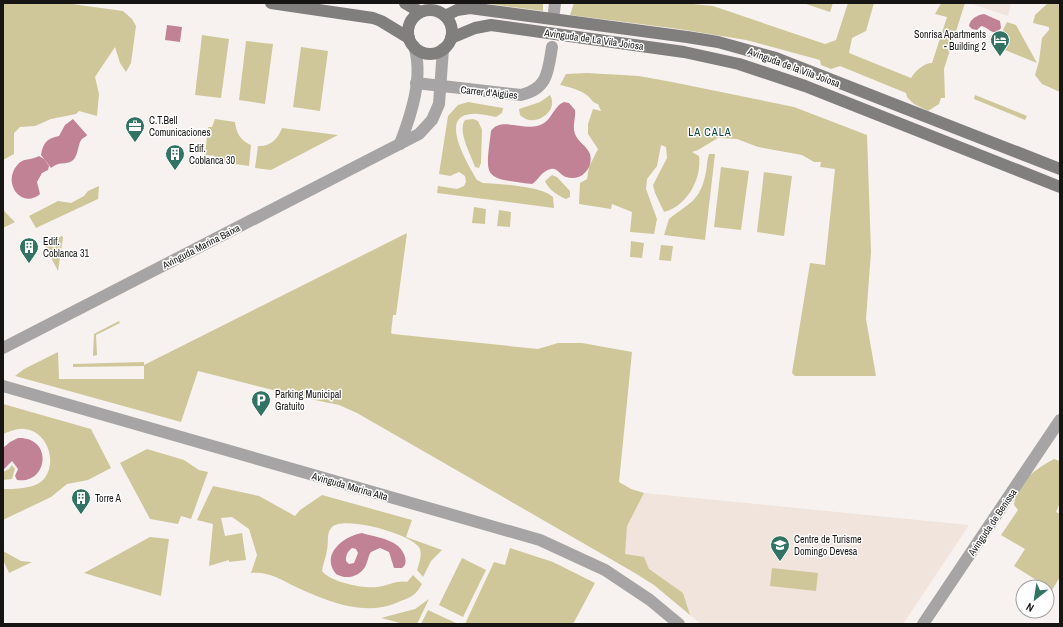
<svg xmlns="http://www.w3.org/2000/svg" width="1063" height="627" font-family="'Archivo Narrow',sans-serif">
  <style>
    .built { fill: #f0e4dd }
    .green { fill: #cfc79a }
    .water { fill: #c28295; fill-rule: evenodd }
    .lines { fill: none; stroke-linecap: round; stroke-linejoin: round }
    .street { stroke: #a6a4a4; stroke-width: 12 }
    .secondary { stroke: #817e7e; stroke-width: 12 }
    .labels { text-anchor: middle; stroke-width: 3; stroke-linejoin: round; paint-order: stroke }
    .poi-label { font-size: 10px; fill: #161514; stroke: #fff; text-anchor: start }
    .street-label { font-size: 10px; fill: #161514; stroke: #fff }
    .neighbourhood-label { font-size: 11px; letter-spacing: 1px; fill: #0a4236; stroke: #fff }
  </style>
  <rect width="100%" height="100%" fill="#f7f2f0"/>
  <g class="built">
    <polygon points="969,3 1011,3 1008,16"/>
    <polygon points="644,493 969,525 903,624 701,624 654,585 610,558"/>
  </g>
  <g class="green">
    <polygon points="3,3 65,3 123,11 132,19 136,26 131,63 126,72 120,63 115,47 95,77 99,94 97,116 79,111 76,114 51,119 35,126 20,127 14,133 14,154 3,160"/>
    <polygon points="482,3 543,3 543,11"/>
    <path d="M574,3H683L713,6L825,44L836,40L848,3H874L866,31L852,38L849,53L911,78C915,71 924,63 932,63L947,17L935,14L940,5L942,3H965L944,69L945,98H941L939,104L928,111L914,104L907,97L906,93L840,66L831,69L821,65L820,60L746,40L679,29L570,15Z"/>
    <polygon points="803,3 833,3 830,12"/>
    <polygon points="1048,3 1060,3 1060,92 1042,84 1035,75 1039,61 1042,38 1049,30 1049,27 1033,23 1035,15"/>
    <polygon points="1007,22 1016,25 1037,63 995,46"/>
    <polygon points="202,35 229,39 221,98 195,95"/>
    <polygon points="246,41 273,44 265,104 239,100"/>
    <polygon points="301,47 328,51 320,111 293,107"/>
    <path d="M587,73L639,76L672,82L794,107L867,135L871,252L866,319L876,376H795L792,373L810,263L825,265L835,169L820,167L821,162H814L802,155L758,147L737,139L718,138L698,150L692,152L699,156C702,179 687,206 664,212L655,193L653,185L667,158L666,147L661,145L657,166L647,179L646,189L657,219L654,234L630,232L632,212L612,204L611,209L579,204L580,183L587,179L589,167L598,149L588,134V124L593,109L601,111L598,104C593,103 592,100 588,96C581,90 569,87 560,85L566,74Z"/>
    <path d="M550,95C560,112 533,129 520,115L519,109L540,102Z"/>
    <polygon points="975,95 1027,116 1025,120 974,99"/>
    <path d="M468,102L503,108L502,113L496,117C488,116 480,113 472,114C437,115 469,166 477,180L483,183C500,184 541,186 553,197L554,208L437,193L438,186L457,189L464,186L466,182L465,176L459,172L450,176L439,174L448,116L458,105Z"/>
    <path d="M215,119L235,122C236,133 241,141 251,145L249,166L214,161L215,156L205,155L208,127H212Z"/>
    <path d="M473,119L478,121L482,130L481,163L479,168L475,167C471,155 457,131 465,120Z"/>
    <path d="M282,128L338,135L271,170L255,168L258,146C270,147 278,139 282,128Z"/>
    <path d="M709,154H715L705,240L664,235L669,219C690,202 700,202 706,172C707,166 707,160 709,154Z"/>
    <polygon points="721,167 749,171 741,230 714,227"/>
    <polygon points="764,172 792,176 784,236 757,232"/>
    <path d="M552,175L557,177L570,191V197L566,199C558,196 548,189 545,181Z"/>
    <polygon points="99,186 98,199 36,228 29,216 58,201 71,203 84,196 88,191"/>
    <polygon points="3,207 5,212 15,222 3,228"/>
    <polygon points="474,207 486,209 485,224 472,223"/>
    <polygon points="499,210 511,212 510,227 497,226"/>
    <polygon points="407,233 396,315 393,315 391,333 393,334 538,349 558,343 582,343 632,352 619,482 631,489 644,493 627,526 625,554 644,557 649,569 683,593 690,615 654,585 635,573 357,413 339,405 305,398 198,371 181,422 15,376 24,369 58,352 59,379 144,379 144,366 73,367 73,364 144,362 144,365"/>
    <polygon points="62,236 63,237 58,271 44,244"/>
    <polygon points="631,241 644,243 642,258 630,257"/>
    <polygon points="661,245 673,246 671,261 659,260"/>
    <polygon points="119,321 120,323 96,335 97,355 93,356 94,334"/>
    <path d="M3,404L91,429L111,468L88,480L67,484L51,497L3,520V489C15,489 32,489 42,481C59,464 48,431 24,429C17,428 9,432 3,434Z"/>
    <polygon points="147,449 184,460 199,470 208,472 191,519 181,516 178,524 150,519 120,463"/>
    <path d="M1054,459L1060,461V503L1056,512L1060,514V577L1052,590L1014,566L1025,549L1001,535L1018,510L1014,505C1017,482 1035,469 1054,459Z"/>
    <polygon points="12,465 15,469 12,479 3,480 3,472 9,469"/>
    <path d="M213,486L259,496L295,516L300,510L322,495L412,520L406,537L442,550L431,561L423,577L417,570C419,564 422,556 420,549C415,535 345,515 332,527C326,533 329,542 327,550C326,557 323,564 322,571C330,582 364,589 377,587C389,586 395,580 407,582L413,575L422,584C414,598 410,597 396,603C363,617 324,600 294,586C280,579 267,571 251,573L257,555L249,529L232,517L221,518L225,536L242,533L246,560L229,562V560L209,566L213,524L197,520Z"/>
    <polygon points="150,537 169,539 161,596 84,573"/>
    <polygon points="510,548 553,562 595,583 573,624 465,624 494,562 505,565"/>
    <polygon points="3,551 21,561 32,562 9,573 3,560"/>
    <polygon points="462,558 486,570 463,617 439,605"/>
    <polygon points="772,568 818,573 816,591 770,586"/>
    <polygon points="429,599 417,624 404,624 381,618 415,609"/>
    <polygon points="428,610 458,624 421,624"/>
  </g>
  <g class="water">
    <path d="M984,14L1000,21L1001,28C993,38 989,27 981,26L977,30L972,29L969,26C970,19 977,15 984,14Z"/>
    <polygon points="167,25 182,27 180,42 165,40"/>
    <path d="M564,102L569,103L575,110C576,118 572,126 575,134C578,142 587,146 590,154C594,169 580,182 566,177C560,175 557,167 551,169C541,171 539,180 532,184C483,178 485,179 491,131C500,117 522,130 537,126C552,123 552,107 564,102Z"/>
    <path d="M73,119L87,135C86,137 84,137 82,139C77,144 79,159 70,162C62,165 61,161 51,168L41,155C43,143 47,138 59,136L65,125Z"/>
    <path d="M39,156L44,159L49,166L48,170L42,173L37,182L40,194C22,210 0,182 19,163C25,158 32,160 39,156Z"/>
    <path d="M18,438C54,437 48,485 17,480L15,476L18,469L12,461L3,470V448L10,442Z"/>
    <path d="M362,533C378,538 400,539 405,557C406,562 406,565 402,568H394L389,552L380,548L371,552C368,556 368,562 365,567C359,577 346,580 336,574C320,554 344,536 362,533ZM352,548L356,549L358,553L354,563L349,564L346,561C346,555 347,552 352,548Z"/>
  </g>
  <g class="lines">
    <g class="street">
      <polyline points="554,12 555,3"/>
      <path d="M416,83L521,95C548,89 548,71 552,47"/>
      <path d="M400,144C411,115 424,77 414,46"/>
      <polyline points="3,348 419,134 432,120 439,104 443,49"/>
      <polyline points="3,386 540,540 605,570 650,600 679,624"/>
      <polyline points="923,624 1060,420"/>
    </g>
    <g class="secondary">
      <polyline points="271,3 373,18 381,21 409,38"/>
      <polyline points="405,3 420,12"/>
      <circle cx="430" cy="32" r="22"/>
      <polyline points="445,16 457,10 470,8 687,37 718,42 776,58 1060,169"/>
      <polyline points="451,38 475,28 491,25 684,52 739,64 805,86 1060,187"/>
    </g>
  </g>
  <defs>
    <g id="hotel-pin" transform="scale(1)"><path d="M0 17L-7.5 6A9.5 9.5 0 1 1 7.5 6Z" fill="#327363" stroke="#fff"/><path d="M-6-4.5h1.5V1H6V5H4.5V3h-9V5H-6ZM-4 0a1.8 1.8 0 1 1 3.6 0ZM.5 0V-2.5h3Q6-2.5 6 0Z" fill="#fff"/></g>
    <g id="office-pin" transform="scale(1)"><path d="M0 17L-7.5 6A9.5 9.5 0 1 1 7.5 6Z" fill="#327363" stroke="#fff"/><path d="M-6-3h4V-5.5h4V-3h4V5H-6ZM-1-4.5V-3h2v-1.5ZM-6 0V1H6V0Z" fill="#fff"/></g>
    <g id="building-pin" transform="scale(1)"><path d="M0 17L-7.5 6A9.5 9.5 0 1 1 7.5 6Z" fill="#327363" stroke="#fff"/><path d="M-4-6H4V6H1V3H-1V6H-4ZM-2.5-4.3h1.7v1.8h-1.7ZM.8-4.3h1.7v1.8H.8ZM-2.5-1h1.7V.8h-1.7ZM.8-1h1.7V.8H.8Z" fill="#fff"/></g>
    <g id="parking-pin" transform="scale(1)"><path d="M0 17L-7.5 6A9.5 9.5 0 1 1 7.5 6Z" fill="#327363" stroke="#fff"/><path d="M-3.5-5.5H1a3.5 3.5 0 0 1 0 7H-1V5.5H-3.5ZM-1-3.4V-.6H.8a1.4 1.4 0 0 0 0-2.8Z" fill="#fff"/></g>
    <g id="university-pin" transform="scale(1)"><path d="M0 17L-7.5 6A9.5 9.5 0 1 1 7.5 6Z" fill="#327363" stroke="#fff"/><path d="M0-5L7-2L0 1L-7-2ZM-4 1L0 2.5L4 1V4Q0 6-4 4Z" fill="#fff"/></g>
  </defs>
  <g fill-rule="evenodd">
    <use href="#hotel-pin" x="1000" y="40"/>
    <use href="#office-pin" x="135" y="126"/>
    <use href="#building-pin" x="175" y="154"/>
    <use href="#building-pin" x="29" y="247"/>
    <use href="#parking-pin" x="261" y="400"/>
    <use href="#building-pin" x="81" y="498"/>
    <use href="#university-pin" x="780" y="545"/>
  </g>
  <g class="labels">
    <g class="poi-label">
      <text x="986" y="38" text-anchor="end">Sonrisa Apartments<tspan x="986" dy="12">- Building 2</tspan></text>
      <text x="149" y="124">C.T.Bell<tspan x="149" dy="12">Comunicaciones</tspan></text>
      <text x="189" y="152">Edif.<tspan x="189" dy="12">Coblanca 30</tspan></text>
      <text x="43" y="245">Edif.<tspan x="43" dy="12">Coblanca 31</tspan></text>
      <text x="275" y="398">Parking Municipal<tspan x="275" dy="12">Gratuito</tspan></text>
      <text x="95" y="502">Torre A</text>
      <text x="794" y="543">Centre de Turisme<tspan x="794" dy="12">Domingo Devesa</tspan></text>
    </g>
    <g class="street-label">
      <text transform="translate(594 39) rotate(8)" y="4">Avinguda de La Vila Joiosa</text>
      <text transform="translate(794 67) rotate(20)" y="4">Avinguda de la Vila Joiosa</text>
      <text transform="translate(489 92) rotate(6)" y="4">Carrer d'Aigües</text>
      <text transform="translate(201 246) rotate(-27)" y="4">Avinguda Marina Baixa</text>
      <text transform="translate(350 486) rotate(16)" y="4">Avinguda Marina Alta</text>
      <text transform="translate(992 522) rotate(-56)" y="4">Avinguda de Benissa</text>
    </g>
    <g class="neighbourhood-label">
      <text x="710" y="136">LA CALA</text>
    </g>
  </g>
  <rect width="1063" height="627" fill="none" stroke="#161514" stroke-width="8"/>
  <g transform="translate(1035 599) rotate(210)"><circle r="19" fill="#ffffff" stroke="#a2a1a1"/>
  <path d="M0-3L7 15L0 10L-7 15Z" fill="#327363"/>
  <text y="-6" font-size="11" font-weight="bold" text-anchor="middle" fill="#161514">N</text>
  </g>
</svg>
